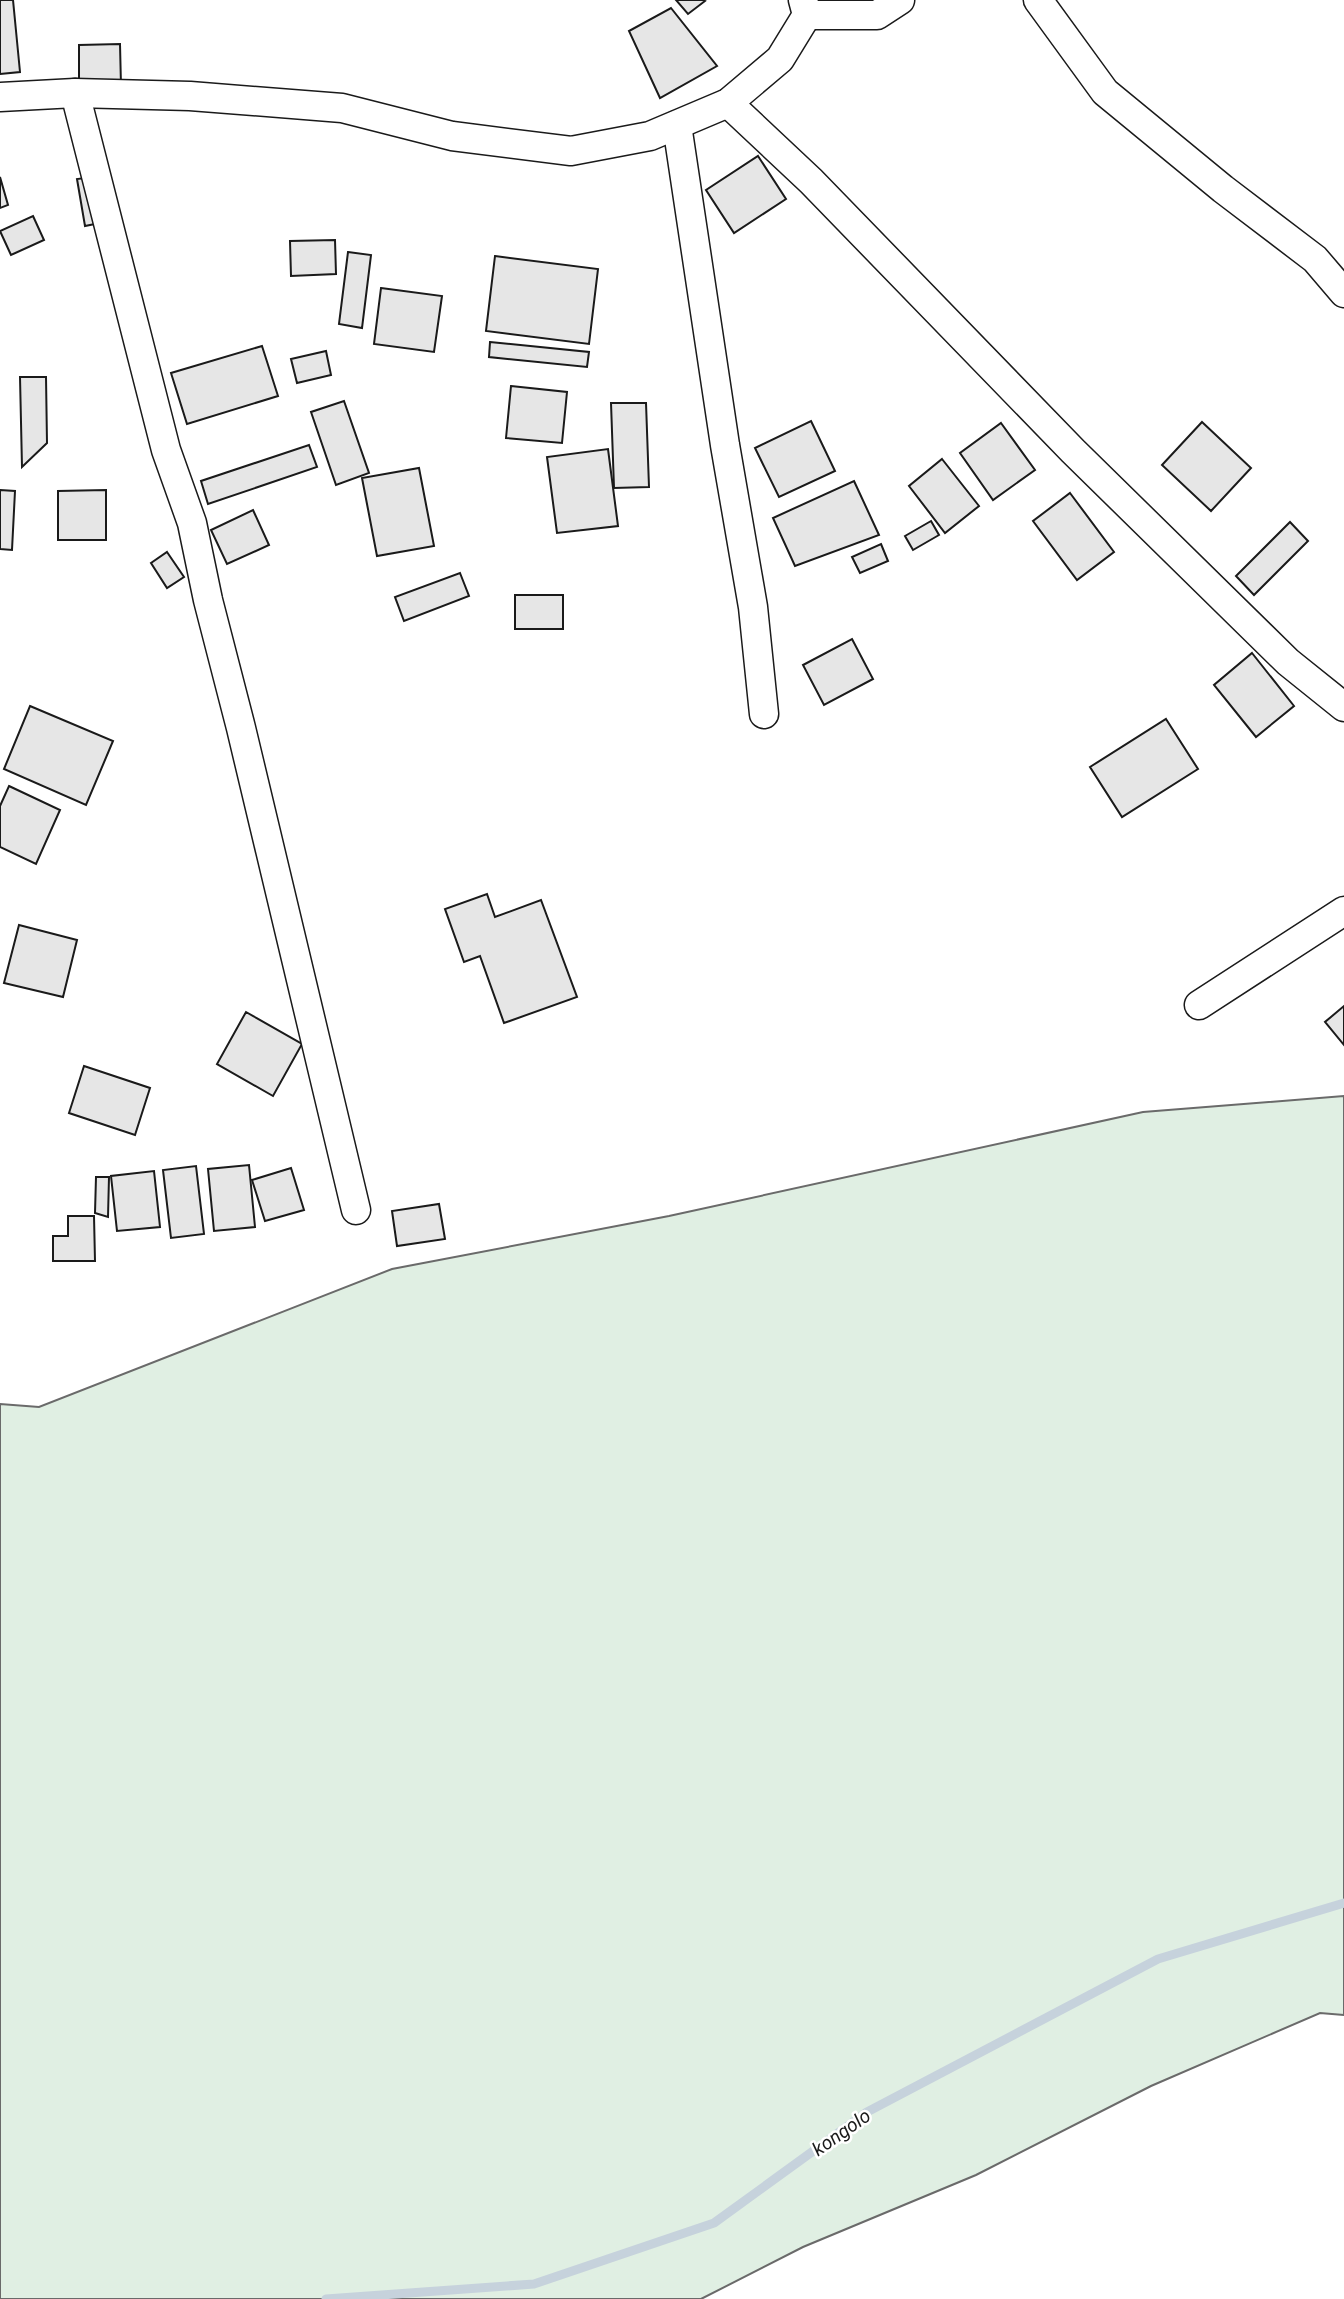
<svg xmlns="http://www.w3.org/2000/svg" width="1344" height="2299" font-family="Roboto,sans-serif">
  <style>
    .green { fill: #e0efe3; stroke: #6a6a6a; stroke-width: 2 }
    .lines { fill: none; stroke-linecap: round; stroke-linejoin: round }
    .stream { stroke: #c6d2dc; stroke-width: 9 }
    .building { fill: #e6e6e6; stroke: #1a1a1a; stroke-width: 2 }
    .minor-casing { stroke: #1a1a1a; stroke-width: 31 }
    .minor { stroke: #fff; stroke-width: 28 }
    .labels { text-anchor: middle; stroke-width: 5; stroke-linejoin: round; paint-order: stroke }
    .water-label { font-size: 19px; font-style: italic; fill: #1a1a1a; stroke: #fff }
  </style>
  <rect width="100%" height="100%" fill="#fff"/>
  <polygon class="green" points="1344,1096 1344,2015 1320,2013 1151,2086 976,2175 803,2247 701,2299 0,2299 0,1404 39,1407 392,1269 669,1216 1143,1112"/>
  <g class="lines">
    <polyline class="stream" points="326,2299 534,2284 714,2223 867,2112 1158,1959 1344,1903"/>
  </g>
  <g class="building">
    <polygon points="0,0 13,0 20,72 0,74"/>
    <polygon points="676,0 703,0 705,1 688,14"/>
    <polygon points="671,8 717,66 660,98 629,31"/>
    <polygon points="120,44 121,86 79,87 79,45"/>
    <polygon points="758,156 786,199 734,233 706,190"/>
    <polygon points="0,177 8,205 0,208"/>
    <polygon points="93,177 100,223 85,226 77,179"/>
    <polygon points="33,216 44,240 11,255 0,231"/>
    <polygon points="335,240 336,274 291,276 290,241"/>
    <polygon points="348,252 371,255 362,328 339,324"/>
    <polygon points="495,256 598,269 589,344 486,331"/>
    <polygon points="381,288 442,296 434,352 374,344"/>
    <polygon points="490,342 589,352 587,367 489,357"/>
    <polygon points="262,346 278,396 187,424 171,373"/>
    <polygon points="326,351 331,375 297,383 291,359"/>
    <polygon points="20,377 46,377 47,443 22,467"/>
    <polygon points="511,386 567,392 562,443 506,438"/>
    <polygon points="344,401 369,473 336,485 311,412"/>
    <polygon points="611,403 646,403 649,487 614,488"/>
    <polygon points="811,421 835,471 779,497 755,448"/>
    <polygon points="1202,422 1251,468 1211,511 1162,465"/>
    <polygon points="1001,423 1035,470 993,500 960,453"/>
    <polygon points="309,445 317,467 208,504 201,481"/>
    <polygon points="608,449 618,526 557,533 547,457"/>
    <polygon points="942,459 979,506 945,533 909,486"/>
    <polygon points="419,468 434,546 377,556 362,478"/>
    <polygon points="854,481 879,535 795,566 773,518"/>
    <polygon points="0,490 15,491 12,550 0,549"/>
    <polygon points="106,490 106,540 58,540 58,491"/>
    <polygon points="1070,493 1114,552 1077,580 1033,521"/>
    <polygon points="253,510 269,545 227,564 211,530"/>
    <polygon points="931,521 939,535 913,550 905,536"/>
    <polygon points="1290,522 1308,541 1254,595 1236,576"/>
    <polygon points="881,544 888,561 860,573 852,557"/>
    <polygon points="167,552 184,577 167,588 151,563"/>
    <polygon points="460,573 469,596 404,621 395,597"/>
    <rect x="515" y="595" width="48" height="34"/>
    <polygon points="852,639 873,679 824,705 803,665"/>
    <polygon points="1252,653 1294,706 1256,737 1214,685"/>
    <polygon points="30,706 113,741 86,805 4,769"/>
    <polygon points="1166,719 1198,769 1122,817 1090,767"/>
    <polygon points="9,786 60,810 36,864 0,847 0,806"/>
    <polygon points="487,894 495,917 541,900 577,997 504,1023 480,956 464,962 445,909"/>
    <polygon points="19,925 77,940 63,997 4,983"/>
    <polygon points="1344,1006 1344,1045 1325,1022"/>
    <polygon points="246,1012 302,1044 273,1096 217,1064"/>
    <polygon points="84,1066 150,1088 135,1135 69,1113"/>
    <polygon points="249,1165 255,1227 214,1231 208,1169"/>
    <polygon points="196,1166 204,1234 171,1238 163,1170"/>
    <polygon points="291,1168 304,1210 265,1221 252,1180"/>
    <polygon points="154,1171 160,1227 117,1231 111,1176"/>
    <polygon points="96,1177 109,1177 108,1217 95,1213"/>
    <polygon points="439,1204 445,1239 397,1246 392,1211"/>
    <polygon points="68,1216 94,1216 95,1261 53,1261 53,1236 68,1236"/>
  </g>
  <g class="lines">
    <g class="minor-casing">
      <g id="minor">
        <polyline points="1038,0 1105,92 1223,189 1315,259 1344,293"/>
        <polyline points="807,15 877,15 900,0"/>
        <polyline points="75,93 166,450 192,523 208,600 241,728 356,1210"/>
        <polyline points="0,97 75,93 190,96 342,108 452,136 571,151 650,136 728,103 780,59 807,15 803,0"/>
        <polyline points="728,103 811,181 1073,451 1288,662 1344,707"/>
        <polyline points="677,125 725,445 753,607 764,714"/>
        <polyline points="1199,1005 1344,911"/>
      </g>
    </g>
    <use href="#minor" class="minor"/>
  </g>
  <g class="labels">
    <g class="water-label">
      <text transform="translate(841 2132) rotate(-35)" y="7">kongolo</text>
    </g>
  </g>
</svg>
